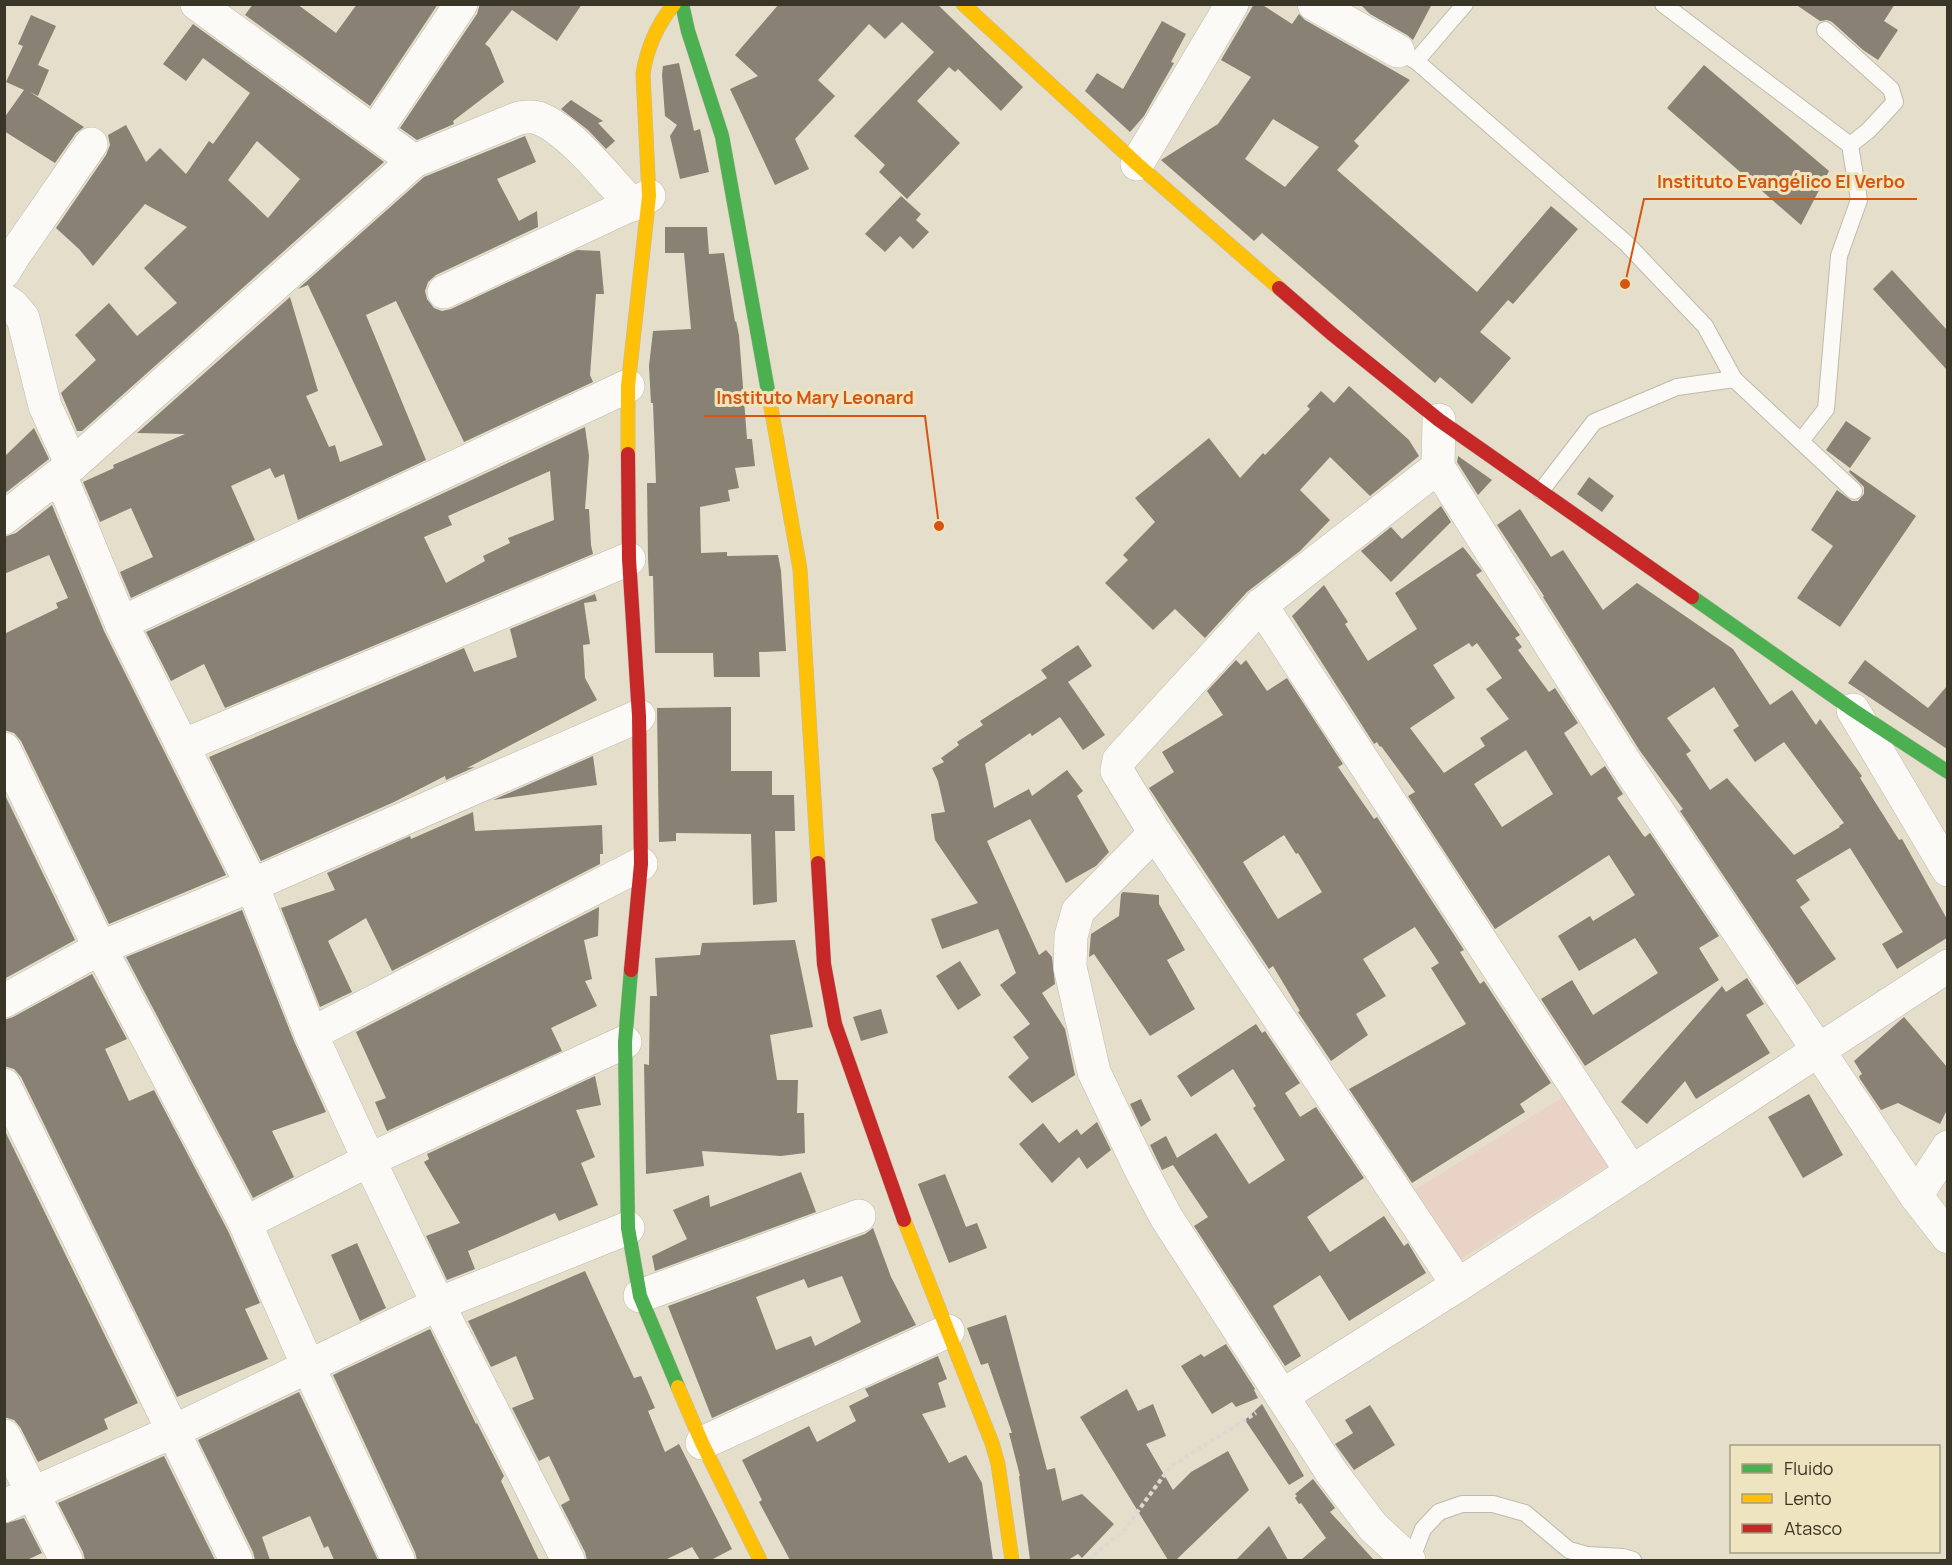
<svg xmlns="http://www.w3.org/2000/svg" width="1952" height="1565" font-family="Manrope,sans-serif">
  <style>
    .green { fill: #e9d3c7 }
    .building { fill: #898174; fill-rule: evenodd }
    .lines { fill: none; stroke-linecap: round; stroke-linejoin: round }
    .lane-casing { stroke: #bfbbab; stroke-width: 18 }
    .street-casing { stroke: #bfbbab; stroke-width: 34 }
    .fast-casing { stroke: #bfbbab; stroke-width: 15 }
    .slow-casing { stroke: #bfbbab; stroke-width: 15 }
    .jam-casing { stroke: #bfbbab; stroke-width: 15 }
    .path { stroke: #dbd9d2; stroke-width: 4; stroke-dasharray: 4.5 3; stroke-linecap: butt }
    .lane { stroke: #fbfaf7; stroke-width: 16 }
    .street { stroke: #fbfaf7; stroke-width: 33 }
    .fast { stroke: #4caf50; stroke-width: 14 }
    .slow { stroke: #ffc107; stroke-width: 14 }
    .jam { stroke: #c62828; stroke-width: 14 }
    .leader { fill: none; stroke: #d6550f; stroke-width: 2 }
    .callout-dot { fill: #d6550f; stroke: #efe4c0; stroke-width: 2 }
    .callout-label { font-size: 18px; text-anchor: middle; font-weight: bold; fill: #d6550f; stroke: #efe4c0; stroke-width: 6; stroke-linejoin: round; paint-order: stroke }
  </style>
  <rect width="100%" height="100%" fill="#e4deca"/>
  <polygon class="green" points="1574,1090 1618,1159 1456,1262 1412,1192"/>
  <g class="building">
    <polygon points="253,4 297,4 336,33 357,4 438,4 370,106 245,15"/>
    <polygon points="480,4 582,4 557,41 512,10 485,44 490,48 504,82 453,121 454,124 417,140 400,128 477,14"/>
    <polygon points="779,4 937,4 1023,87 1001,111 958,69 955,72 949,67 917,101 960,143 907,199 879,172 885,165 854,136 934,52 902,22 885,39 869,24 818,80 835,96 795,139 809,169 775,185 730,89 758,76 735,55"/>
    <path d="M1254,4H1261L1292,24L1299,14L1305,20L1410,80L1354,141L1359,146L1337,170L1477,292L1551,206L1578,229L1513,304L1508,300L1480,332L1511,358L1472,404L1440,377L1435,383L1262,233L1254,241L1161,160L1218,124L1251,77L1221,60ZM1273,119L1319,147L1285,187L1245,159Z"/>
    <polygon points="1360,4 1432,4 1413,40 1407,35 1370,14"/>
    <polygon points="1795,4 1895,4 1884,21 1898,30 1878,60 1863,50 1832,22 1827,20 1820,21"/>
    <polygon points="31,15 56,26 38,65 49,70 38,96 30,92 84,127 76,133 55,163 4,131 4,118 24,90 6,82 23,46 18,44"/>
    <polygon points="1162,21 1186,34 1171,62 1174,63 1158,91 1144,116 1130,132 1085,91 1097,73 1123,89"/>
    <path d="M193,24L384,162L82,431H77L61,393L96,360L75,335L109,303L137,336L177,303L144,268L187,227L145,204L93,266L79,249L56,228L106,155L110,145L108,135L126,125L146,162L160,148L186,174L209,141L213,144L250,93L203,58L186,81L163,64ZM257,141L300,179L268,218L228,180Z"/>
    <polygon points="679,63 694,131 700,129 709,172 680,179 670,136 677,125 665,116 662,75 663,66"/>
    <polygon points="1704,65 1829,171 1801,225 1667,108"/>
    <polygon points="571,100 603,121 598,123 615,141 606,149 588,130 561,109"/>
    <polygon points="525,136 536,162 497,179 519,221 537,211 538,227 436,275 428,282 425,291 427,299 434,308 442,311 451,309 577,250 600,251 604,294 596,294 590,375 593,382 464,442 396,301 366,315 426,460 298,520 284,474 275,478 270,468 231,486 255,540 131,598 120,572 153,557 131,508 100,522 83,482 114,468 113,465 185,434 137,433 290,297 318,391 306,396 329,447 335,445 340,462 383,445 308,285 298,289 424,177"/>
    <polygon points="901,196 921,214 916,220 929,232 913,249 900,236 885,252 865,234"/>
    <polygon points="665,227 707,227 709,254 724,253 735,322 736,321 739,335 747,439 752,439 755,466 735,468 739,488 728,490 730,501 700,507 701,553 727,552 727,556 778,555 781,571 786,651 759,652 760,677 714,677 713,653 655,653 653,576 649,576 648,558 647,483 656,483 653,403 651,403 649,366 653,331 691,329 684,253 665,253"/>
    <polygon points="1892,270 1947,330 1947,370 1873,289"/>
    <polygon points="1349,386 1409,440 1419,456 1370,496 1330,457 1300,490 1330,520 1300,551 1247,592 1205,638 1175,609 1153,630 1105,583 1128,560 1123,555 1155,522 1135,498 1192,452 1209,438 1240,478 1263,453 1265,455 1310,409 1307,406 1321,391 1334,403"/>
    <polygon points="1846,421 1871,438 1850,468 1826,450"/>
    <path d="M585,427L589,456L585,509H589L591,545L593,554L225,708L204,664L171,681L146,632ZM550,471L554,520L508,538L510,543L483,556L485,561L446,583L424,537L452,525L448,516Z"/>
    <polygon points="34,428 49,459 4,494 4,457"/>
    <polygon points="1458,456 1492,480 1478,495 1457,462"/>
    <polygon points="1850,470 1916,516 1840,627 1797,598 1833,546 1811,530 1837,490 1852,501 1858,501 1864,494 1864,487 1849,472"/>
    <polygon points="1589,477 1614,496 1602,512 1577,494"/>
    <polygon points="52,505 104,631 226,875 109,924 21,741 14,733 4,730 4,634 58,608 56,603 68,598 49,555 4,574 4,537 16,533"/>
    <polygon points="1441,506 1451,522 1391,582 1361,551 1391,527 1402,539"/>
    <path d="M1520,509L1551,557L1563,550L1603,610L1637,583L1733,649L1770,705L1792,690L1816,725L1820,719L1862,776L1860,778L1899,840L1902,839L1947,919V938L1897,969L1882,944L1903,932L1850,848L1796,880L1810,900L1800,907L1836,959L1797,985L1680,811L1683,809L1640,751L1543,597L1544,596L1497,525ZM1714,687L1739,726L1733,730L1755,762L1784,742L1844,823L1839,826L1840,827L1794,855L1727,778L1710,790L1686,754L1691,751L1667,718Z"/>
    <path d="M1463,547L1482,571L1476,575L1520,635L1515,638L1522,647L1518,650L1549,692L1555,688L1578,723L1564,733L1591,776L1605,766L1623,794L1617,798L1643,835L1645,837L1650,833L1719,936L1699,948L1719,980L1585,1066L1541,999L1572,980L1593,1015L1658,973L1635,938L1579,971L1558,936L1590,916L1593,921L1635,895L1609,855L1495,929L1408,796L1415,792L1381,746L1380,747L1377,742L1374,744L1292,616L1324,585L1348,622L1345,624L1368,661L1417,629L1395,593ZM1469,643L1472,647L1477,643L1502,678L1486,689L1509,719L1480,738L1485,746L1444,773L1410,728L1455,698L1433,665ZM1526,750L1553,794L1502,827L1474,784Z"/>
    <polygon points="595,594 597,601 584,603 590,644 583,645 585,678 597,700 467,768 475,767 446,780 445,776 394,802 261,861 209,757 464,648 474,672 517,657 510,629"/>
    <polygon points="1078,645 1092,666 1068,682 1105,735 1083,750 1060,717 1032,736 1030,733 985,764 994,808 1029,789 1032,796 1067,770 1083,791 1077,796 1109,852 1096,866 1066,883 1030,819 987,841 1039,955 1046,950 1052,957 1055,984 1042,993 1065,1029 1075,1075 1032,1103 1008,1077 1029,1058 1013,1037 1030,1024 1000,985 1016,973 998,929 942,949 931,919 978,903 935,840 931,814 945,812 938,781 932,768 944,762 941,758 959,745 957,742 983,725 980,721 1047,678 1041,670"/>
    <path d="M1236,660L1241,665L1246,660L1267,691L1287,678L1343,764L1338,767L1374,819L1377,817L1464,950L1460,952L1480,984L1484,981L1551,1083L1520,1104L1525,1112L1412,1183L1349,1089L1466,1024L1431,968L1439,963L1415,927L1363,959L1386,996L1356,1014L1368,1035L1331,1061L1298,1012L1300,1011L1273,966L1269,969L1149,788L1174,772L1162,752L1223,715L1207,691ZM1284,835L1296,854L1298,853L1322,892L1278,919L1243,862Z"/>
    <polygon points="1865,660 1928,708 1947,686 1947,749 1848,683"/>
    <polygon points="731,707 731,771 772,771 772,795 794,795 795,831 775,831 777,902 753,905 751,834 676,833 676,841 659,842 657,708"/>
    <polygon points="593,756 597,785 493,800"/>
    <polygon points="4,793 75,940 4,979"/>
    <polygon points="473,812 475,831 602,825 603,854 600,854 600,864 392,971 366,918 328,941 352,992 320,1007 281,908 335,890 327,873 410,836 411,839"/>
    <polygon points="1123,892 1159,895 1159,904 1185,950 1167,960 1195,1009 1150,1036 1094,954 1089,957 1091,934 1119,916 1121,894"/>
    <polygon points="599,907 598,936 584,940 592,979 585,981 597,1006 551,1028 562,1051 387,1131 375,1102 386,1098 356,1032"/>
    <polygon points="242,910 294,1041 326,1112 272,1131 294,1177 253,1198 126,957"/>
    <polygon points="795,940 813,1027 770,1035 777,1080 798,1080 797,1113 804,1113 805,1153 781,1156 702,1151 704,1166 646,1174 644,1064 649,1065 650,996 657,996 655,958 700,955 702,943"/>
    <polygon points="960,961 981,995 958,1010 936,976"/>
    <polygon points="92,974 127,1039 105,1049 129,1101 154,1090 228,1231 260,1303 245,1309 268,1359 177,1397 21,1077 14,1069 4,1066 4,1020 13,1017"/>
    <polygon points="1747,978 1764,1004 1746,1015 1770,1053 1696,1099 1685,1081 1647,1124 1621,1102 1722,986 1726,992"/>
    <polygon points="881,1009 888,1033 861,1041 853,1017"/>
    <polygon points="1904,1017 1947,1067 1947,1110 1940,1124 1898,1103 1881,1110 1860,1079 1859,1076 1862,1074 1854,1061"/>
    <polygon points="1256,1024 1262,1033 1265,1031 1300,1083 1285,1093 1300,1117 1316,1107 1364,1178 1307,1217 1330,1252 1384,1216 1404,1246 1408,1243 1426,1273 1349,1321 1320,1275 1273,1306 1301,1356 1285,1366 1194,1226 1208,1217 1173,1165 1162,1170 1150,1145 1166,1136 1177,1158 1216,1133 1249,1184 1285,1160 1253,1108 1256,1106 1233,1069 1191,1097 1177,1076"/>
    <polygon points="595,1076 601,1105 576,1110 595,1157 581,1163 598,1205 559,1221 555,1213 468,1251 475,1269 447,1280 426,1236 460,1223 424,1162 429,1159 427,1154"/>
    <polygon points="1809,1094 1843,1155 1803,1178 1768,1117"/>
    <polygon points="1141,1099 1151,1120 1141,1127 1130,1104"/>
    <polygon points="1097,1122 1111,1150 1087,1169 1079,1157 1052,1183 1019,1144 1043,1123 1059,1143 1077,1129 1081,1135"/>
    <polygon points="4,1129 138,1403 104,1419 108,1429 38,1462 20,1427 14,1420 4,1417"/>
    <polygon points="801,1172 816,1212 655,1271 652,1256 687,1239 673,1210 709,1195 710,1207"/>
    <polygon points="945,1174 966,1227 977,1223 987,1248 949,1263 918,1184"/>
    <path d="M873,1228L891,1277L916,1325L712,1418L668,1306L865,1234ZM842,1276L861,1322L815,1346L811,1336L776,1350L756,1297L804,1279L808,1288Z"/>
    <polygon points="357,1243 386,1308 360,1321 331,1255"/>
    <polygon points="585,1271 634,1378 641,1376 655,1408 648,1411 665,1452 679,1444 732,1549 711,1560 700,1560 692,1547 665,1560 587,1560 585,1552 561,1505 570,1500 549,1456 539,1461 512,1408 534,1399 516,1356 491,1367 468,1321"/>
    <polygon points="1006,1315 1047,1470 1055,1468 1062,1501 1082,1494 1114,1524 1082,1558 1078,1554 1068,1560 1030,1560 1019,1476 1020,1476 1009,1433 1012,1433 988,1363 981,1365 967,1328"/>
    <polygon points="430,1329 476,1424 477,1423 504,1476 501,1481 539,1560 417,1560 415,1552 333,1375"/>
    <polygon points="1226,1344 1255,1389 1254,1390 1258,1398 1236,1407 1232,1402 1212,1414 1181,1366 1201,1354 1204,1357"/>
    <polygon points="938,1356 947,1379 938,1383 946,1407 922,1414 949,1463 966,1455 982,1483 993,1560 790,1560 759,1502 762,1500 742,1460 809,1426 817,1442 856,1421 849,1406 869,1396 865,1389"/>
    <polygon points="1127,1389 1138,1411 1153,1404 1166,1436 1146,1444 1173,1490 1191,1472 1228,1451 1249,1490 1176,1560 1168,1560 1080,1417"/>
    <polygon points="299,1392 378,1560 334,1560 328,1546 324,1548 310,1516 262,1537 270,1560 255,1560 253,1552 198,1440"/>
    <polygon points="1262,1404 1304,1476 1289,1485 1245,1420"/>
    <polygon points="1370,1405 1395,1445 1354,1470 1335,1444 1353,1433 1345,1420"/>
    <polygon points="164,1456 215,1560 85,1560 83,1552 58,1503"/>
    <polygon points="1313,1479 1335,1508 1330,1512 1374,1560 1301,1560 1326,1538 1301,1503 1299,1504 1295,1498 1297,1496 1295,1494"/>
    <polygon points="24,1518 42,1553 27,1560 4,1560 4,1524"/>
    <polygon points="1269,1526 1288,1560 1236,1560"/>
  </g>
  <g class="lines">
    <g class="lane-casing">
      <g id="lane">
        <polyline points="1663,4 1850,145 1868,131 1895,102 1891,89 1825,30"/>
        <polyline points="1398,51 1416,61 1626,243 1705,326 1734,379"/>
        <polyline points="1416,61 1465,4"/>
        <polyline points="1801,441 1826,409 1839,256 1859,200 1850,145"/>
        <polyline points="1541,491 1594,422 1677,387 1734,379 1854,491"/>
        <polyline points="1411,1560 1423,1529 1439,1512 1462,1504 1493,1504 1525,1513 1569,1550 1587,1555 1623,1557 1633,1560"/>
      </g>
    </g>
    <g class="street-casing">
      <g id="street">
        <polyline points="197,4 414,161"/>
        <polyline points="1314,4 1398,51"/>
        <polyline points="375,132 461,4"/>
        <polyline points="1137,164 1232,4"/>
        <polyline points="4,272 13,257 91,144"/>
        <polyline points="444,292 649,196"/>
        <polyline points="4,300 12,305 23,318 45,406 72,465"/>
        <polyline points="1439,420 1438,467 1261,605 1119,760 1117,771 1155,833 1458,1285"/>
        <polyline points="1438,467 1624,761 1916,1196 1948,1237"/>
        <polyline points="45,487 63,482 121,623 252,885 311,1034 369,1160 438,1304 568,1560"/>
        <path d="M4,518L72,465L414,161L519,118C525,117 532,116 538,118C569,129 609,180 632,205"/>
        <polyline points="1261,605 1631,1171"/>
        <polyline points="121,623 628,386"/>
        <polyline points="1853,710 1948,870"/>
        <polyline points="182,746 629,559"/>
        <polyline points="4,749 100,948 245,1223 308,1366 398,1560"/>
        <polyline points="1155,833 1078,911 1071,936 1070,967 1094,1072 1139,1166 1166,1217 1282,1396 1332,1473 1373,1527 1409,1560"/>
        <polyline points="4,1001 100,948 252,885 639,716"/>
        <polyline points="311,1034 641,864"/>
        <polyline points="4,1085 236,1560"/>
        <polyline points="1916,1196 1948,1147"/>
        <polyline points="245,1223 369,1160 625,1042"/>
        <polyline points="640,1296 859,1216"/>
        <polyline points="1282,1396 1458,1285 1948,966"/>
        <polyline points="4,1436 66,1560"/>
        <polyline points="702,1443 948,1331"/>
        <polyline points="4,1506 174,1431 438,1304 628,1228"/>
      </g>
    </g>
    <g class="fast-casing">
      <g id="fast">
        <polyline points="682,4 688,31 722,136 770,402"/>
        <polyline points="1692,597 1853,710 1948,772"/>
        <polyline points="631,970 625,1042 628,1228 640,1296 678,1387"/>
      </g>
    </g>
    <g class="slow-casing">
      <g id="slow">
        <polyline points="963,4 1137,164 1279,288"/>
        <polyline points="770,402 800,569 818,863"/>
        <path d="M628,454V386L649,196L643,74C647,47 657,25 674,4"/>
        <polyline points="904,1220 992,1443 998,1464 1012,1560"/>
        <polyline points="678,1387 702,1443 760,1560"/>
      </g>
    </g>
    <g class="jam-casing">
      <g id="jam">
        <polyline points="1279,288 1332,334 1439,420 1692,597"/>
        <polyline points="628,454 629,559 639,716 641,864 631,970"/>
        <polyline points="818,863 824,964 835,1024 904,1220"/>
      </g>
    </g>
    <polyline class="path" points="1088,1560 1125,1529 1170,1467 1256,1413"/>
    <use href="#lane" class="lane"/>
    <use href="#street" class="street"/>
    <use href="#fast" class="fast"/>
    <use href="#slow" class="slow"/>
    <use href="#jam" class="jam"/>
  </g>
  <path class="leader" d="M1625 284L1644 199H1917M939 526L925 416H704"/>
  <g class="callout-dot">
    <circle cx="1625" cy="284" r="6"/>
    <circle cx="939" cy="526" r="6"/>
  </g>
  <g class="callout-label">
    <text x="1781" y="188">Instituto Evangélico El Verbo</text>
    <text x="815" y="404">Instituto Mary Leonard</text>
  </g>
  <rect width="1952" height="1565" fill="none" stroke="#393527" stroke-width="12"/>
  <rect x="1730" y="1445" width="210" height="108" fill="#efe4c0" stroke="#a69e83" stroke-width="1.5"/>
  <rect x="1742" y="1464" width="30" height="9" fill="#4caf50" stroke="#a69e83" stroke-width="1.5"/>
  <text x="1784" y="1475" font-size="18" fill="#393527">Fluido</text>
  <rect x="1742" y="1494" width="30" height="9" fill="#ffc107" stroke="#a69e83" stroke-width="1.5"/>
  <text x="1784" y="1505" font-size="18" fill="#393527">Lento</text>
  <rect x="1742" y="1524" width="30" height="9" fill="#c62828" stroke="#a69e83" stroke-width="1.5"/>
  <text x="1784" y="1535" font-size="18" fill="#393527">Atasco</text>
</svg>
